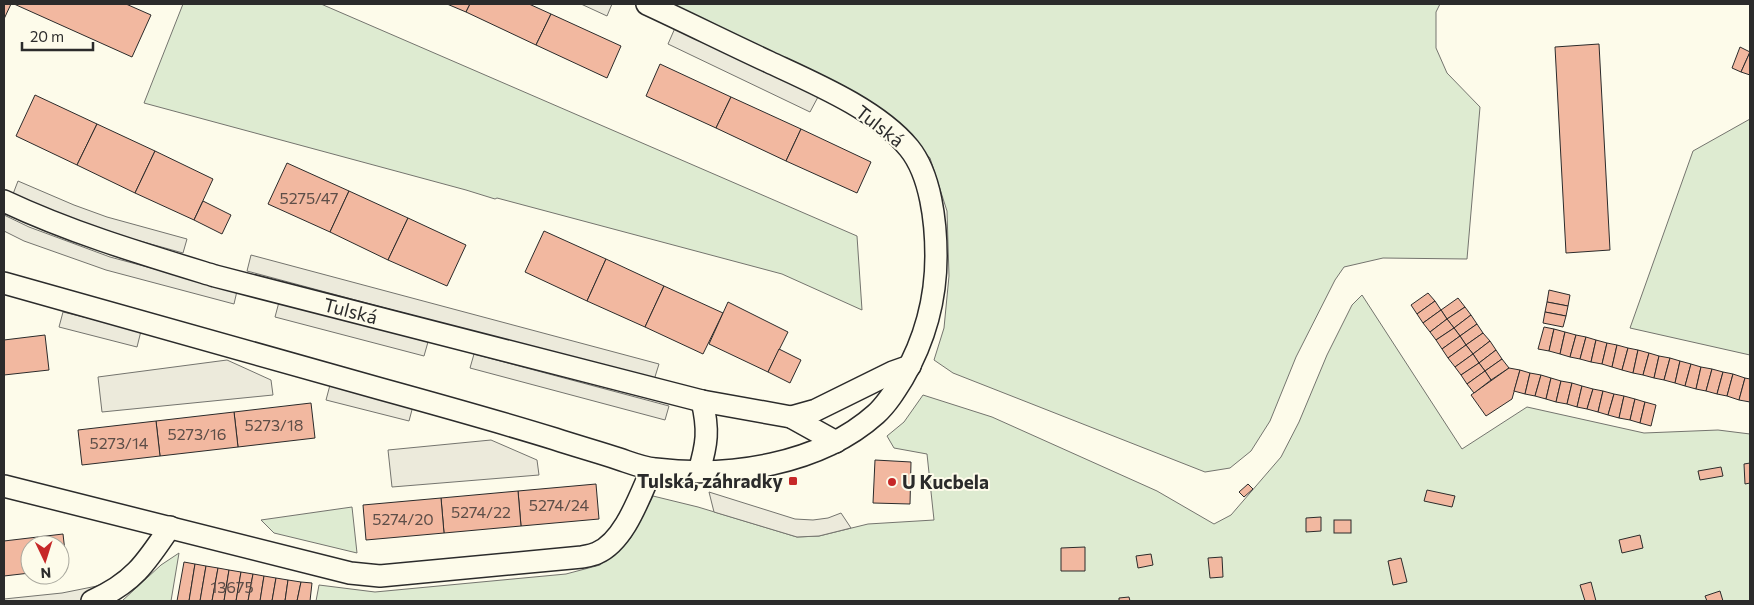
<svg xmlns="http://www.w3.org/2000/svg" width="1754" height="605" font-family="Commissioner,sans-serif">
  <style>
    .green { fill: #deebd1; stroke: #74746e }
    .parking { fill: #eceadb; stroke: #74746e }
    .building { fill: #f2b8a0; stroke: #2b2b2b }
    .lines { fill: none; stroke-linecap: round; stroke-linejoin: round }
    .minor-casing { stroke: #2b2b2b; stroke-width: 24 }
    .minor { stroke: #fdfbea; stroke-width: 21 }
    .poi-dot { fill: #c62828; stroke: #fdfbea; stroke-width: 2 }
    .labels { text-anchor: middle; stroke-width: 4; stroke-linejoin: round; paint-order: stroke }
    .number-label { font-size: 16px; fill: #5d4e48 }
    .street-label { font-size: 19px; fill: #2b2b2b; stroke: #fdfbea }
    .poi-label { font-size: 19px; font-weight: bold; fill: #2b2b2b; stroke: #fdfbea; text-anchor: end }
  </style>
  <rect width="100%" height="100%" fill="#fdfbea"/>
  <g class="green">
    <polygon points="183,4 321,4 857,236 862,310 782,274 497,198 495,199 466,190 144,103"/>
    <polygon points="671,4 1440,4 1436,12 1436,48 1447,73 1480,107 1467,259 1383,258 1344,267 1335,280 1296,357 1270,421 1251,451 1230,468 1205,472 953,373 934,360 944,328 949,276 947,211 930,158 895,120"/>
    <polygon points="1750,119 1750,355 1630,328 1693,151"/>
    <polygon points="1362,295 1462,449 1527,407 1644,433 1718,430 1750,434 1750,601 316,601 319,585 375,592 566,574 600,565 630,539 653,496 698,507 797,537 819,536 868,524 934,520 927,454 894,448 887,436 904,422 923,395 992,417 1157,491 1214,524 1231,515 1281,457 1299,422 1327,355 1352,305"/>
    <polygon points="352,507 357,553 274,533 261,520"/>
    <polygon points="179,553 171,601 122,601 161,565"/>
  </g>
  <g class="parking">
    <polygon points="581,4 612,4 607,16"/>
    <polygon points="675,28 818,97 810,112 668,44"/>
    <polygon points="18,181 74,205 107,217 187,239 183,253 104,231 68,218 13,194"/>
    <polygon points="4,215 29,227 110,257 237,291 234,304 106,270 24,241 4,231"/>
    <polygon points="251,255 659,364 654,380 247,271"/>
    <polygon points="279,302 428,342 424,356 275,317"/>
    <polygon points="63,312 141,331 137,347 59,327"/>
    <polygon points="474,354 669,406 665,420 470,368"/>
    <polygon points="227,360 271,380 273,395 102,412 98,377"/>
    <polygon points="330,385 413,406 409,421 326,400"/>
    <polygon points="491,440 537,460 539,475 392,487 388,450"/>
    <polygon points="709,492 795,519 813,520 828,518 841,513 851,528 819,536 797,537 714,512"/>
    <polygon points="136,559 102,601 4,601 4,599 62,593 97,586 112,579"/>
  </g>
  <g class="building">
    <polygon points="4,4 11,4 4,19"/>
    <polygon points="14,4 126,4 151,15 132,57"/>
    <polygon points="447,4 470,4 466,12"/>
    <polygon points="470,4 529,4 551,14 536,45 466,12"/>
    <polygon points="551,14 621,46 607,78 536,45"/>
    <polygon points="1599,44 1610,250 1566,253 1555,47"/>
    <polygon points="1740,47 1750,52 1741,72 1732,68"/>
    <polygon points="1750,52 1750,75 1741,72"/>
    <polygon points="660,64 731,97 716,128 646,96"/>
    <polygon points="35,95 97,124 77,165 16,136"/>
    <polygon points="731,97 801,129 786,161 716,128"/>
    <polygon points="97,124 155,151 135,193 77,165"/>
    <polygon points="801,129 871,162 857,193 786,161"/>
    <polygon points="155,151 213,179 194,220 135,193"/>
    <polygon points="287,163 349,191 330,232 268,204"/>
    <polygon points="349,191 408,218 388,260 330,232"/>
    <polygon points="203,201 231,215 222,234 194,220"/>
    <polygon points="408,218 466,245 447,286 388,260"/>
    <polygon points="544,231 606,259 587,301 525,272"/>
    <polygon points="606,259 664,286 645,327 587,301"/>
    <polygon points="664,286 723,313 703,354 645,327"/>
    <polygon points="1549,290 1570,295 1568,306 1547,302"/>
    <polygon points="1428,293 1435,301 1417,314 1411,305"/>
    <polygon points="1458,298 1465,307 1447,319 1441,310"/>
    <polygon points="1435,301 1441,310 1423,323 1417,314"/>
    <polygon points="728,302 788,332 768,372 709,344"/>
    <polygon points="1547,302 1568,306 1566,316 1545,312"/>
    <polygon points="1465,307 1471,315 1454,328 1447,319"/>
    <polygon points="1441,310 1447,319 1430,332 1423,323"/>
    <polygon points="1545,312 1566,316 1563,327 1543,323"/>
    <polygon points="1471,315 1477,324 1460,336 1454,328"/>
    <polygon points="1447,319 1454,328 1436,340 1430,332"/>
    <polygon points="1477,324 1483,333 1466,345 1460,336"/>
    <polygon points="1544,327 1554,329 1549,351 1538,349"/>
    <polygon points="1454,328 1460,336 1442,349 1436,340"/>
    <polygon points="1554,329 1565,332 1560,354 1549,351"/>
    <polygon points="1565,332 1576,335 1570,357 1560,354"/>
    <polygon points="1483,333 1490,341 1473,354 1466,345"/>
    <polygon points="45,335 49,370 4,375 4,340"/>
    <polygon points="1576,335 1586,337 1580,359 1570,357"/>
    <polygon points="1460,336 1466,345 1448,358 1442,349"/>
    <polygon points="1586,337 1596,340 1591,362 1580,359"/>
    <polygon points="1596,340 1607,343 1602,364 1591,362"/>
    <polygon points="1490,341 1496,350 1479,363 1473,354"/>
    <polygon points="1607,343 1617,345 1612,367 1602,364"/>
    <polygon points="1466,345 1473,354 1455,367 1448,358"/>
    <polygon points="1617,345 1628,348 1622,370 1612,367"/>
    <polygon points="1628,348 1638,350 1633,373 1622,370"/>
    <polygon points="779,349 801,360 790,383 768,372"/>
    <polygon points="1496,350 1502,359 1485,371 1479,363"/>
    <polygon points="1638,350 1649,353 1643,375 1633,373"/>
    <polygon points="1649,353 1659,356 1654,378 1643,375"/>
    <polygon points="1473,354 1479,363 1461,375 1455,367"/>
    <polygon points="1659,356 1670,358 1664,380 1654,378"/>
    <polygon points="1670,358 1680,361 1675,383 1664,380"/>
    <polygon points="1502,359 1509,368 1491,380 1485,371"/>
    <polygon points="1680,361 1691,364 1685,386 1675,383"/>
    <polygon points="1479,363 1485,371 1467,384 1461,375"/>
    <polygon points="1691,364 1701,367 1696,389 1685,386"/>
    <polygon points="1701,367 1712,369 1706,391 1696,389"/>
    <polygon points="1509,368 1520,370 1512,399 1486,416 1471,395"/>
    <polygon points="1712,369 1723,372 1717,394 1706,391"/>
    <polygon points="1520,370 1530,373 1525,394 1514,391"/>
    <polygon points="1485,371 1491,380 1474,393 1467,384"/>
    <polygon points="1723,372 1733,374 1727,396 1717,394"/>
    <polygon points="1530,373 1541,375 1535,396 1525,394"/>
    <polygon points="1733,374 1745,378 1739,400 1727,396"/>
    <polygon points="1541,375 1551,378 1546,399 1535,396"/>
    <polygon points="1551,378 1561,381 1556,402 1546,399"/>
    <polygon points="1745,378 1750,379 1750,402 1739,400"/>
    <polygon points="1561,381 1572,383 1567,404 1556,402"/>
    <polygon points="1572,383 1582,386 1577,407 1567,404"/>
    <polygon points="1582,386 1593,389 1587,409 1577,407"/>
    <polygon points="1593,389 1603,391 1598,412 1587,409"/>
    <polygon points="1603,391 1614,394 1608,415 1598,412"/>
    <polygon points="1614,394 1624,396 1619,418 1608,415"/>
    <polygon points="1624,396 1635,399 1630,420 1619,418"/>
    <polygon points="1635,399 1645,402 1640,423 1630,420"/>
    <polygon points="1645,402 1656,405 1651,426 1640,423"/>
    <polygon points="311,403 315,438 238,447 234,412"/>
    <polygon points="234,412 238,447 160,456 156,421"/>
    <polygon points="156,421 160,456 82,465 78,430"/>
    <polygon points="875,460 911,462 910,504 873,503"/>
    <polygon points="1750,463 1750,483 1745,484 1744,464"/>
    <polygon points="1721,467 1723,476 1700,480 1698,471"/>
    <polygon points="596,484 599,519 521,526 518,491"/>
    <polygon points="1248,484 1253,489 1244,497 1239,492"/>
    <polygon points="1427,490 1455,496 1452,507 1424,501"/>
    <polygon points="518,491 521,526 444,533 441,498"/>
    <polygon points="441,498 444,533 366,540 363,505"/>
    <polygon points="1321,517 1321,531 1306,532 1306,518"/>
    <rect x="1334" y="520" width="17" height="13"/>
    <polygon points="63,534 67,569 60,570 60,545 30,545 30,573 4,576 4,541"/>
    <polygon points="1640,535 1643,548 1622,553 1619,540"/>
    <polygon points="1085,547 1085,571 1061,571 1061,548"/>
    <polygon points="1151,554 1153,565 1138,568 1136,556"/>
    <polygon points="1222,557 1223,577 1210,578 1208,558"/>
    <polygon points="1401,558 1407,582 1393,585 1388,561"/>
    <polygon points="184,562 195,564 189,601 177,601"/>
    <polygon points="195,564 206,566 200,601 189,601"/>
    <polygon points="206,566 218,568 212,601 200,601"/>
    <polygon points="218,568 229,570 224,601 212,601"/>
    <polygon points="229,570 241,572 236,601 224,601"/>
    <polygon points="241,572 253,574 248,601 236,601"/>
    <polygon points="253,574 264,576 260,601 248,601"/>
    <polygon points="264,576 276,578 272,601 260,601"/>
    <polygon points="276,578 288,580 285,601 272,601"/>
    <polygon points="288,580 301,582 297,601 285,601"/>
    <polygon points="301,582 312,583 310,601 297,601"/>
    <polygon points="1591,582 1596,601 1585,601 1580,585"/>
    <polygon points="1720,591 1723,601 1707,601 1705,596"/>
    <polygon points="1129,597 1130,601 1119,601 1119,598"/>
  </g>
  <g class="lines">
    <g class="minor-casing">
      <g id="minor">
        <path id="s1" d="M4,201C72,233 143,254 215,276L702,401L791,417L836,442"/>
        <path d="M4,283C129,319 255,354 381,389C439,405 497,421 555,439C576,446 598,452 619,459C631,463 643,468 655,469C729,478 819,465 876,414C887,404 895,391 903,378C925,340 936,300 936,256C936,223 931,175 909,148C878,110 814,83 769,62C728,43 688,23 647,4"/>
        <polyline points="791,417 816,410 893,372 910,366"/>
        <path d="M699,471C707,444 709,430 702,401"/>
        <path d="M4,486L350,573L380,576L582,557C587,556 593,555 597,553C625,541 640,495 652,469"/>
        <path d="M92,601C133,583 146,563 170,527"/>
      </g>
    </g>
    <use href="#minor" class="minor"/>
  </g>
  <g class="poi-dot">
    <rect x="788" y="476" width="10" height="10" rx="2.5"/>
    <circle cx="892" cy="482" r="5"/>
  </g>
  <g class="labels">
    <g class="number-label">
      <text x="309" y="204">5275/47</text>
      <text x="274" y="431">5273/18</text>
      <text x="197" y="440">5273/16</text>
      <text x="119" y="449">5273/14</text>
      <text x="559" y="511">5274/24</text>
      <text x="481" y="518">5274/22</text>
      <text x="403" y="525">5274/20</text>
      <text x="232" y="593">13675</text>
    </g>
    <g class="street-label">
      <text transform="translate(880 126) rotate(38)" y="7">Tulská</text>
      <text dy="7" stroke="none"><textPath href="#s1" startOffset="364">Tulská</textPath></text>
    </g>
    <g class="poi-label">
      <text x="783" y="488">Tulská, záhradky</text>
      <text x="902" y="489" text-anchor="start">U Kucbela</text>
    </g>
  </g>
  <rect width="1754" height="605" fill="none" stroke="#2b2b2b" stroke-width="10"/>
  <g transform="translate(45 560) rotate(176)"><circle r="24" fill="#fdfbea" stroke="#a9a89e"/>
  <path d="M0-4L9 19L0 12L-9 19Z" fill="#c62828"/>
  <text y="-8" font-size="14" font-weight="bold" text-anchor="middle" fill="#2b2b2b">N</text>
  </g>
  <path d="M22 42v8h71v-8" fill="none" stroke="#2b2b2b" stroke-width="2.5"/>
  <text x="30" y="42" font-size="15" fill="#2b2b2b" stroke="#fdfbea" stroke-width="4" paint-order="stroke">20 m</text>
</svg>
